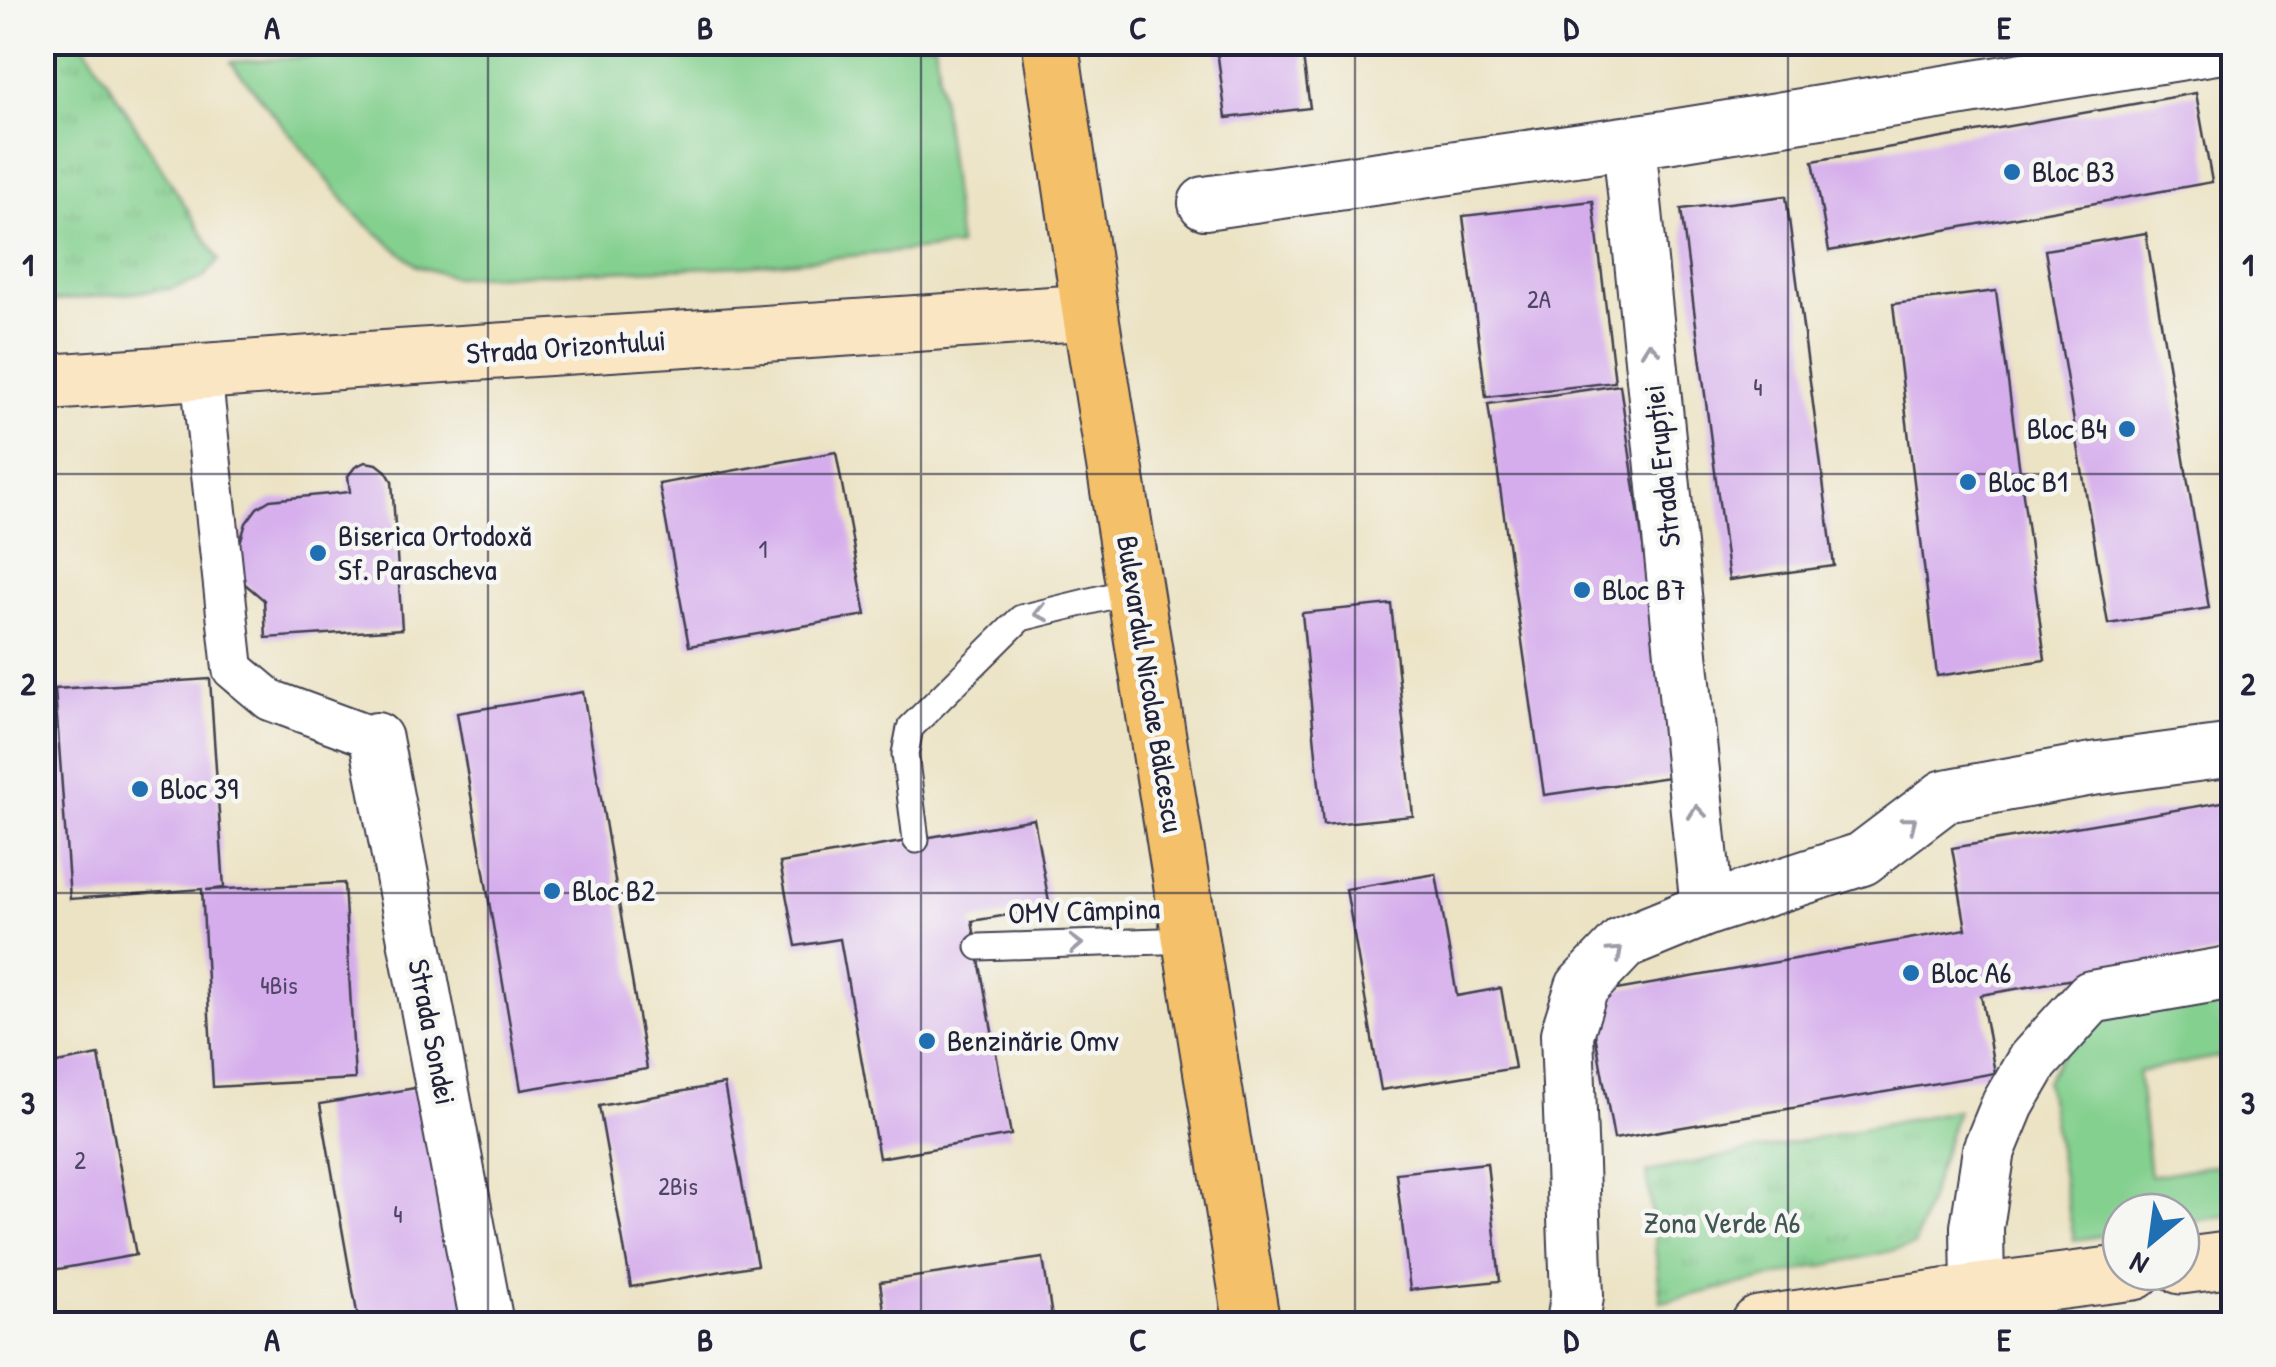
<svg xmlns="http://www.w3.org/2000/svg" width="2276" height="1367" font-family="'Patrick Hand',sans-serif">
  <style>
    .green { fill: #84d08f; stroke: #537965; stroke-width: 2.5 }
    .park { fill: url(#park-tufts); stroke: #537965; stroke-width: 2.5 }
    .building { fill: #d5adec }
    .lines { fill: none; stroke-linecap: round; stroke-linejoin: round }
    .service-casing { stroke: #403f50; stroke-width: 29 }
    .pedestrian-casing { stroke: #403f50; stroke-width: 44 }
    .minor-casing { stroke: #403f50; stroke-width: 56 }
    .secondary-casing { stroke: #403f50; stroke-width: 59 }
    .primary-casing { stroke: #403f50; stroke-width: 59 }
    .service { stroke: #fff; stroke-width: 25 }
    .pedestrian { stroke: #fff; stroke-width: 40 }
    .minor { stroke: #fff; stroke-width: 52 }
    .secondary { stroke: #fbe6c3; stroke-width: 55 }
    .primary { stroke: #f4c16a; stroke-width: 55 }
    .oneway { stroke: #9c9ca7 }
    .grid { fill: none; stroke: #22223b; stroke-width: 2.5; stroke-opacity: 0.55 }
    .poi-dot { fill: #1f6fb2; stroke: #f6f6f2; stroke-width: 4 }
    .labels { text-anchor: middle; stroke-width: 9; stroke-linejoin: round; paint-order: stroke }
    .number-label { font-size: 25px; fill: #4f4567 }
    .poi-label { font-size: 30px; fill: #22223b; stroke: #f6f6f2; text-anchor: start }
    .street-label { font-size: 30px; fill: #22223b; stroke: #f6f6f2 }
    .park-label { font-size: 30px; fill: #3f5654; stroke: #f6f6f2 }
    .neatline { fill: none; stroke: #22223b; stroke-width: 4 }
    .grid-label { font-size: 32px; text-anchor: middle; font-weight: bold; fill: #22223b }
  </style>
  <defs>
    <pattern id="park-tufts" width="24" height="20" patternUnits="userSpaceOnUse" patternTransform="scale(2.5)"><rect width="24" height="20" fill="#84d08f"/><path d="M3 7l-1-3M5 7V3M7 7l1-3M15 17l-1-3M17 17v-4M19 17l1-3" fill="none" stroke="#72b27c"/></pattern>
  </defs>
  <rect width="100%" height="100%" fill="#f6f6f2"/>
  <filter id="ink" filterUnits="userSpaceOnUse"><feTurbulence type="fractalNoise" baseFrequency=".01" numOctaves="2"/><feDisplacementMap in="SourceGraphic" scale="20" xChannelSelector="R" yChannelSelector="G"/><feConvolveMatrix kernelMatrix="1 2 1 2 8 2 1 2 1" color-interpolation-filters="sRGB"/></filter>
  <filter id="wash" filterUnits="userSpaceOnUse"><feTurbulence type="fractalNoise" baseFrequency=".0048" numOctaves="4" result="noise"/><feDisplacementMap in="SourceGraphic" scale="40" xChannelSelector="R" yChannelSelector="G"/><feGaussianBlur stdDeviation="2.25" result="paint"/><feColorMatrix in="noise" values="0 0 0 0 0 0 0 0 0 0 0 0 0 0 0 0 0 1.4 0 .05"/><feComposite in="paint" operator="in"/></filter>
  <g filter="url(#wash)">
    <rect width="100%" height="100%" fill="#ece3c4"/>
    <g class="green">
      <polygon points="502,43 935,43 959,246 741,266 454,277 417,266 358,217 231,62"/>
      <polygon points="2233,994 2233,1054 2138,1072 2150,1176 2233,1162 2233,1215 2181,1223 2181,1212 2121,1212 2121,1233 2074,1240 2046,1081 2082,1020"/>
    </g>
    <g class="park">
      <polygon points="42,43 84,43 219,260 202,279 171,289 43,302"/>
      <polygon points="1957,1110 1914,1246 1661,1302 1647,1172"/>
    </g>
    <g id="blocks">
      <g class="building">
        <polygon points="1216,42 1301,42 1310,108 1226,118"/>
        <polygon points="2196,93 2212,182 1829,251 1813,161"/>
        <polygon points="1786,196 1834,566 1729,580 1681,209"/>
        <polygon points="1593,201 1615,382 1486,397 1463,216"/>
        <polygon points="2146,233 2209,608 2108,624 2045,250"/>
        <polygon points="1996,291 2045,660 1937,676 1893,304"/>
        <polygon points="1620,385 1676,776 1544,795 1488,404"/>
        <polygon points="836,452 866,615 689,646 659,484"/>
        <polygon points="365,462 377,464 386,471 392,481 402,629 266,638 264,600 245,584 240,560 239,546 246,523 257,508 270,500 350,492 348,476 355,467"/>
        <polygon points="1391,604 1413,816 1323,825 1302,613"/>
        <polygon points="210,679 224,888 206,890 344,883 355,1079 213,1087 202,889 70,899 55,689"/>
        <polygon points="583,692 647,1069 521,1090 457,713"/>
        <polygon points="2234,800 2234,951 1981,995 1995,1073 1614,1139 1588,995 1966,929 1952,848"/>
        <polygon points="1034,819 1050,908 972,921 1011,1135 879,1158 840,939 796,946 780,863"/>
        <polygon points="1436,874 1457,996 1501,988 1515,1068 1381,1090 1346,889"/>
        <polygon points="99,1055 136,1255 42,1272 42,1066"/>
        <polygon points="724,1084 757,1265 631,1287 599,1106"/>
        <polygon points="433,1085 475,1324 359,1324 320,1104"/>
        <polygon points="1487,1163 1500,1281 1410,1290 1396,1173"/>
        <polygon points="1043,1258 1053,1324 886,1324 880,1282"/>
      </g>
    </g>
  </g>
  <g filter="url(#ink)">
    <use href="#blocks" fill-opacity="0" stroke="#403f50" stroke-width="2.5"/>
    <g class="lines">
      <g class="service-casing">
        <g id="service">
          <polyline points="916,840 905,754 910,728 1021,618 1135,590"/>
          <polyline points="979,947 1191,940"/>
        </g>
      </g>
      <g class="pedestrian-casing">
        <polyline id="pedestrian" points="201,372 233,669 270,700 376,739"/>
      </g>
      <g class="minor-casing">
        <g id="minor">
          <polyline points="1629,143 1707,909"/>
          <polyline points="1205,203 1666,137 2234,45"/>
          <polyline points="376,739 487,1324"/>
          <polyline points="1573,1324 1577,1296 1567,1034 1582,987 1624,943 1707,909 1862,859 1945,796 2092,769 2234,750"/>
          <polyline points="1983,1324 1978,1292 1977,1227 1989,1150 2008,1104 2033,1061 2091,997 2234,972"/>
        </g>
      </g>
      <g class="secondary-casing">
        <g id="secondary">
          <polyline points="42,383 346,361 1090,312"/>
          <polyline points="2181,1266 2234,1259"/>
          <polyline points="1759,1324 1978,1292 2134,1272"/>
        </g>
      </g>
      <g class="primary-casing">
        <polyline id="primary" points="1050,42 1090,312 1252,1324"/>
      </g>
      <use href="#service" class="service"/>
      <use href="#pedestrian" class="pedestrian"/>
      <use href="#minor" class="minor"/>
      <use href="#secondary" class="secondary"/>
      <use href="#primary" class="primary"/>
    </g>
    <defs><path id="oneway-chevron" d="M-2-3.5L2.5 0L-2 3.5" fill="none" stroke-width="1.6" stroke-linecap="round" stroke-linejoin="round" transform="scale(2.5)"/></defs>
    <g class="oneway">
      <use href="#oneway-chevron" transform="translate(1650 349) rotate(-96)"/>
      <use href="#oneway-chevron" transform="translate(1041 613) rotate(166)"/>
      <use href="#oneway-chevron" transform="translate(1697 812) rotate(-96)"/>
      <use href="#oneway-chevron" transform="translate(1910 823) rotate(-38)"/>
      <use href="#oneway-chevron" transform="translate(1076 944) rotate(-2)"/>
      <use href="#oneway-chevron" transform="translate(1616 953) rotate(-42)"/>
    </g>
  </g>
  <path class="grid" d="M488,42V1324M921,42V1324M1355,42V1324M1788,42V1324M42,474H2234M42,893H2234"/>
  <g class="poi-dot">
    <circle cx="2012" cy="172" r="10"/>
    <circle cx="2127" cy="429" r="10"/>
    <circle cx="1968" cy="482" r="10"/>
    <circle cx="318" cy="553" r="10"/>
    <circle cx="1582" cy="590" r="10"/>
    <circle cx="140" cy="789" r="10"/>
    <circle cx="552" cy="891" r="10"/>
    <circle cx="1911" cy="973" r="10"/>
    <circle cx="927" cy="1041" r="10"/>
  </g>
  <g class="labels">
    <g class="number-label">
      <text x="1539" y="308">2A</text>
      <text x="1758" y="396">4</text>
      <text x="763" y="558">1</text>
      <text x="279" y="994">4Bis</text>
      <text x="80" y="1169">2</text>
      <text x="678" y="1195">2Bis</text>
      <text x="398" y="1223">4</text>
    </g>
    <g class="poi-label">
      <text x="2032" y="182">Bloc B3</text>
      <text x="2107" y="439" text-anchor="end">Bloc B4</text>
      <text x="1988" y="492">Bloc B1</text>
      <text x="338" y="546">Biserica Ortodoxă<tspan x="338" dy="34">Sf. Parascheva</tspan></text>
      <text x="1602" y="600">Bloc B7</text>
      <text x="160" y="799">Bloc 39</text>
      <text x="572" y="901">Bloc B2</text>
      <text x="1931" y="983">Bloc A6</text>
      <text x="947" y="1051">Benzinărie Omv</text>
    </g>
    <g class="street-label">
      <text transform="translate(566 347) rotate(-4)" y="10">Strada Orizontului</text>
      <text transform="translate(1662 466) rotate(-96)" y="10">Strada Erupției</text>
      <text transform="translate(1150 684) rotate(81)" y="10">Bulevardul Nicolae Bălcescu</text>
      <text transform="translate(1084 911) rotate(-2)" y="10">OMV Câmpina</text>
      <text transform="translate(432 1032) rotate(79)" y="10">Strada Sondei</text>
    </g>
    <g class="park-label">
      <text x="1722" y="1233">Zona Verde A6</text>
    </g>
  </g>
  <rect width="2276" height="1367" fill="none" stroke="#f6f6f2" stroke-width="110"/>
  <g transform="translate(2151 1242) rotate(209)"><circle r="48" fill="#f6f6f2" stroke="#a1a1a9" stroke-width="2.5"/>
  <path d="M0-8L18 38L0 25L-18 38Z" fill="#1f6fb2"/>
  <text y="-15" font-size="28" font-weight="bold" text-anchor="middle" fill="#22223b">N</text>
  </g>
  <rect x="55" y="55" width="2166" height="1257" class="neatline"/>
  <g class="grid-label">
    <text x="272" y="39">A</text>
    <text x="705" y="39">B</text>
    <text x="1138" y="39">C</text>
    <text x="1571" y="39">D</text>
    <text x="2004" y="39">E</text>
    <text x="28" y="276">1</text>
    <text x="2248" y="276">1</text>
    <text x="28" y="695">2</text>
    <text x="2248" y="695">2</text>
    <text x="28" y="1114">3</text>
    <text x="2248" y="1114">3</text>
    <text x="272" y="1351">A</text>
    <text x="705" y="1351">B</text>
    <text x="1138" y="1351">C</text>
    <text x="1571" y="1351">D</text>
    <text x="2004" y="1351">E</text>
  </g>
</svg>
